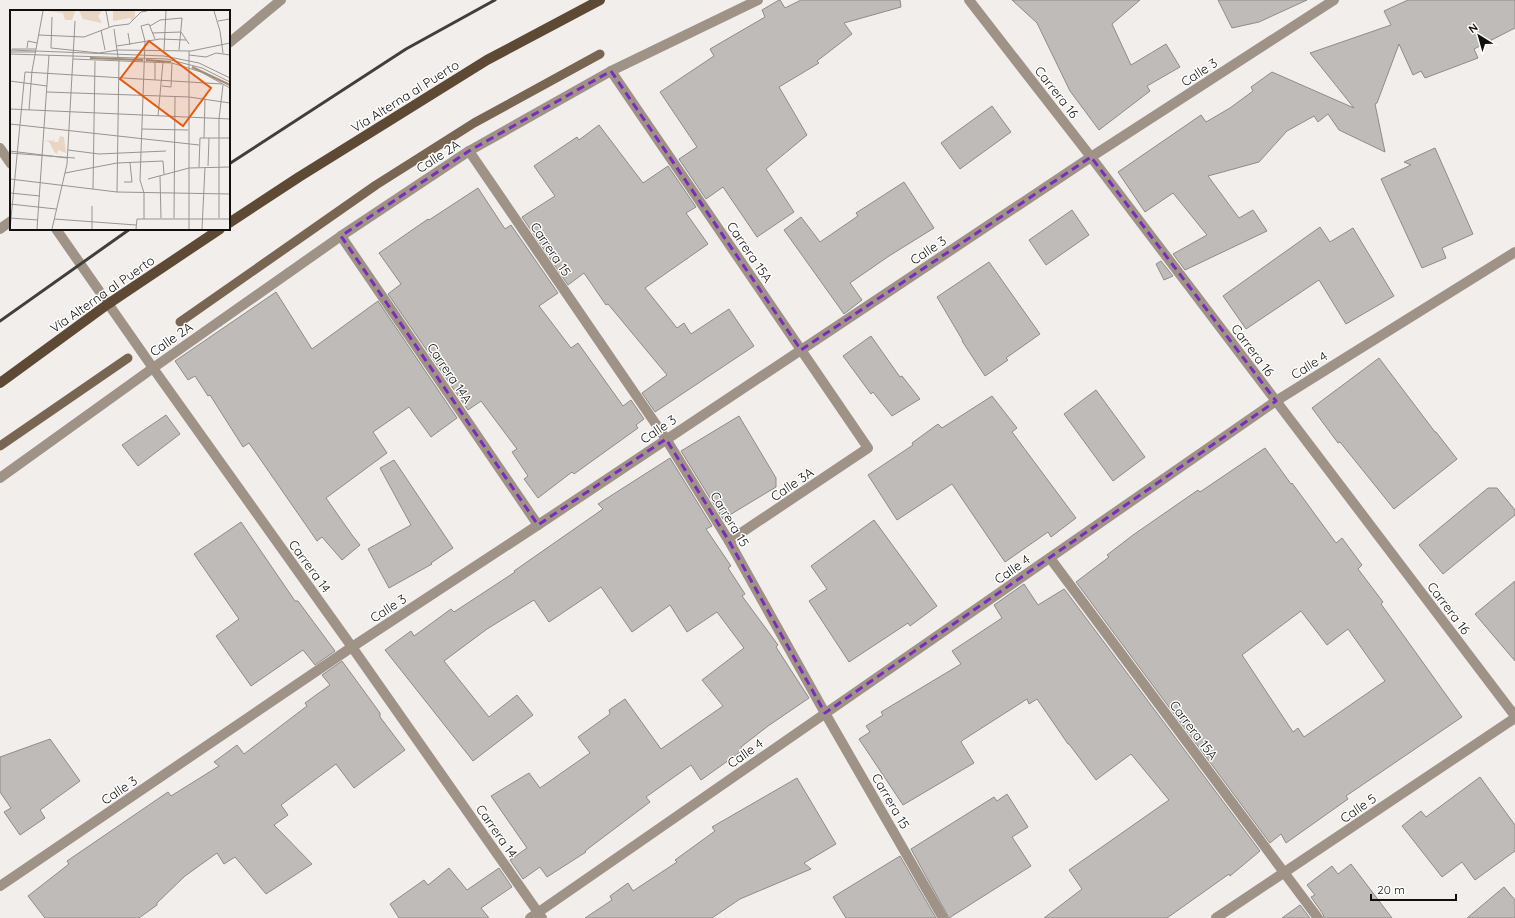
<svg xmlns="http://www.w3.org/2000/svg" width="1515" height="918" font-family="Quicksand,sans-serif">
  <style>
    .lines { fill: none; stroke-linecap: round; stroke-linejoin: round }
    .stream { stroke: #796652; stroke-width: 9 }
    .building { fill: #bebbb8; stroke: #8e8c89; fill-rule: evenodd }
    .minor { stroke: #9f9387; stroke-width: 10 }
    .tertiary { stroke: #9f9387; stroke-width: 10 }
    .primary { stroke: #5d4934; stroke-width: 10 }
    .rail { stroke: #413f3e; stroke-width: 3 }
    .marked { fill: none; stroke: #7b2cbf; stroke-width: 3; stroke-dasharray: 8 5; stroke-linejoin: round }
    .labels { text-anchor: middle; stroke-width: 3; stroke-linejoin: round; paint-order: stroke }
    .street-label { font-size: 13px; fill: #11100f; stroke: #fff }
    .inset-river { fill: none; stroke: #a58b6f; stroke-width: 2 }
    .inset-road { fill: none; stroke: #979593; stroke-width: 1 }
    .view { fill: #e8590c; fill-opacity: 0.15; stroke: #e8590c; stroke-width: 2 }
    .inset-edge { fill: none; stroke: #11100f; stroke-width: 2 }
  </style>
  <rect width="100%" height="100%" fill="#f1eeeb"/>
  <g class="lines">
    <g class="stream">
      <polyline points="180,322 376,185 474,123 600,54"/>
      <polyline points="0,446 128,358"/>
    </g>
  </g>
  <g class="building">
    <polygon points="779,0 780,0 785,8 801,0 900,0 901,7 844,23 852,34 817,61 819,63 779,87 807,135 766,169 794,212 757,237 723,187 706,199 679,159 697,147 660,92 714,56 710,49 765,17 762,10"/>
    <polygon points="1012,0 1140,0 1112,24 1131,65 1166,44 1180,67 1147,86 1150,91 1099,130 1070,91 1037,23"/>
    <polygon points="1218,0 1307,0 1259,22 1232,28"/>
    <polygon points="1408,0 1515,0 1515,28 1474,49 1478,58 1425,78 1421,71 1413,75 1399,44 1377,103 1375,104 1385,152 1339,130 1328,114 1318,122 1314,116 1287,131 1259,162 1208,176 1239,218 1253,210 1267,231 1185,270 1173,254 1207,235 1173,193 1145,212 1118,172 1201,115 1206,122 1230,108 1253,91 1251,87 1272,72 1354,108 1310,53 1391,25 1384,11"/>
    <polygon points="992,106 1011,132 960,169 941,143"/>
    <polygon points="599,125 643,183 668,166 696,207 686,213 708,244 645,288 677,328 684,323 691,334 729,309 754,346 655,412 642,393 667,375 608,304 606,305 584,273 568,285 522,217 555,196 534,166 577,137 579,140"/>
    <polygon points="1435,148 1473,234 1442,248 1446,258 1422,268 1381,179 1411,165 1404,162"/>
    <polygon points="904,182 934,228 889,256 850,283 862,300 844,314 784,230 801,217 820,242 858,216 856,213"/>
    <polygon points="478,188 505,229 511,225 558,293 539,306 571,348 578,343 623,406 631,400 644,419 636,425 638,428 574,474 572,472 538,498 524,479 528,476 512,452 517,449 481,401 468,410 388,294 401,284 379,253 428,219 429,220"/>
    <polygon points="1072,210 1089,235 1046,265 1029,240"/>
    <polygon points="1320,227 1330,242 1353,228 1394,296 1346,324 1319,280 1246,329 1223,296"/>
    <polygon points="1161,261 1173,276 1164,280 1156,264"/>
    <polygon points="989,262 1040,334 1006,358 1008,360 985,376 962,341 963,341 937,297"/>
    <polygon points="276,292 312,349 378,301 457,418 431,437 409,407 373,432 387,453 326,498 352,535 360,545 342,560 322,537 317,541 249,443 243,447 210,395 208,396 195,376 188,380 175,361"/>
    <polygon points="871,336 900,377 902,376 920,399 892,416 873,392 871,394 843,356"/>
    <polygon points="1379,358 1435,432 1436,432 1457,459 1394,509 1340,442 1338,443 1312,408"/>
    <polygon points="1096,390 1145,457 1113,481 1064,414"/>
    <polygon points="992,396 1017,428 1012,432 1076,518 1051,537 1048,532 1005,562 952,484 897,520 868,475 913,445 912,443 938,424 942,428"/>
    <polygon points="166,415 180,434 138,466 122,445"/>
    <polygon points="739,416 776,478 776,487 723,519 681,451"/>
    <path d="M1265,448L1291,484L1292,483L1336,543L1342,538L1362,565L1358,569L1383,602L1381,604L1462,717L1346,796L1348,799L1286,843L1281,834L1270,843L1076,582L1109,557L1107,555L1133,535L1198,490L1200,492ZM1301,611L1327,645L1348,629L1385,681L1304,737L1298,728L1293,732L1242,655Z"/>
    <polygon points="670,458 712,526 706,529 731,566 728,568 745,594 742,596 778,645 776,647 809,698 768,726 741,747 743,750 701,780 691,765 646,797 650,802 585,851 586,852 547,877 540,867 523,879 510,860 527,848 491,796 529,773 540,788 590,753 578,737 610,714 609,710 625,699 661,749 723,706 702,680 744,648 717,612 687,632 670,605 632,632 601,587 549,622 534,600 487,629 444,661 489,717 517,695 533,715 473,761 385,650 411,631 414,636 451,609 454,612 515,572 514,571 603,509 598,504"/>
    <polygon points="394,460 453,548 431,563 432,564 389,588 368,549 411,525 380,468"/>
    <polygon points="1488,488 1497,488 1515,510 1515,515 1443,574 1419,545"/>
    <polygon points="874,520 937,606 910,626 908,623 849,662 809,601 827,589 811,566"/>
    <polygon points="241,522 295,601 298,601 335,651 315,665 303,650 251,686 216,636 239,619 194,554"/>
    <polygon points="1515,581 1515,661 1475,614"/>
    <polygon points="1024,584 1038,605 1064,589 1065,590 1260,851 1230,876 1229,874 1167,918 1044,918 1082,889 1069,870 1169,800 1131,754 1096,780 1069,744 1068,744 1037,699 1029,704 1027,699 963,740 961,742 974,763 903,805 859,739 870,732 866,726 883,715 881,712 961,664 952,651 1002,618 994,605"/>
    <polygon points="342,661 380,713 380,717 405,750 354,788 336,764 281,805 288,815 274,825 312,864 266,894 235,857 224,864 217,853 185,876 157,903 157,905 139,918 45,918 28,896 69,864 67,861 168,792 171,796 219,766 214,762 237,745 244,754 307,706 305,703 330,685 322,675"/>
    <polygon points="50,739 80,781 40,810 45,818 20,835 4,812 11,808 0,792 0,757"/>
    <polygon points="1480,777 1515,825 1515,851 1475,880 1462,862 1442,877 1402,826 1421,811 1426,817"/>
    <polygon points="797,778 836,844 804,863 811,869 740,899 712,918 585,918 612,900 610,896 628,883 633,891 677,862 675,860 715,831 712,827"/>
    <polygon points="1007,794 1028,827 1012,837 1031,866 949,918 911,849 994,797 997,801"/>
    <polygon points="900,856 936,918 846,918 833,897"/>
    <polygon points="1351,864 1392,918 1324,918 1323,914 1311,897 1315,895 1307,885 1332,866 1338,874"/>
    <polygon points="449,868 467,890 499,868 512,887 481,908 489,918 399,918 390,904 424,880 428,885"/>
    <polygon points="1504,887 1515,900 1515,918 1467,918"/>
    <polygon points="1300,905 1310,918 1282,918"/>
  </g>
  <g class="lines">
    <g class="minor">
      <polyline points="229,43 281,0"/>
      <polyline points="611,71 868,448 729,541"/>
      <polyline points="0,148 11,164"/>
      <polyline points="469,151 666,439 729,541 825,713 943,918"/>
      <polyline points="0,229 11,221"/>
      <polyline points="56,229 153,368 352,647 542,918"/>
      <polyline points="341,236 538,525"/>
      <polyline points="0,478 153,368 341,236 469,151 611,71 758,0"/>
      <polyline points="1050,558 1318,918"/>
      <polyline points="0,886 352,647 538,525 1091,157 1334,0"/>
      <polyline points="530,918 1276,401 1515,252"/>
      <polyline points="1216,918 1515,718"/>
    </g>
    <polyline class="tertiary" points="969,0 1091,157 1515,716"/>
    <g class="primary">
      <polyline points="229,223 299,177 487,60 600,0"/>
      <polyline points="0,383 108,304 220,229"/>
    </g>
    <g class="rail">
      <polyline points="229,164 406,49 495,0"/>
      <polyline points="0,321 130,229"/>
    </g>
  </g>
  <path class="marked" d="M611,71L801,350L1091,157L1276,401L825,713L729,541L666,439L538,525L341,236L469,151Z"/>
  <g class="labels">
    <g class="street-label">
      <text transform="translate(1199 72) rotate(-33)" y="5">Calle 3</text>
      <text transform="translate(1057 92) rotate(52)" y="5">Carrera 16</text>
      <text transform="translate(405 96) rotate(-32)" y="5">Vía Alterna al Puerto</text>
      <text transform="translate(438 156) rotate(-33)" y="5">Calle 2A</text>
      <text transform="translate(551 249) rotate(56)" y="5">Carrera 15</text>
      <text transform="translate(928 250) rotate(-34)" y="5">Calle 3</text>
      <text transform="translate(750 252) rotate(56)" y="5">Carrera 15A</text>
      <text transform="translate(102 294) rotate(-35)" y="5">Vía Alterna al Puerto</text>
      <text transform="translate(171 339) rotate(-35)" y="5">Calle 2A</text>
      <text transform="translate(1253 350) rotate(53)" y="5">Carrera 16</text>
      <text transform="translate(1309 365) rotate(-32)" y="5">Calle 4</text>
      <text transform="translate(450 373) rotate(56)" y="5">Carrera 14A</text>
      <text transform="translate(658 429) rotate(-34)" y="5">Calle 3</text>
      <text transform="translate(792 484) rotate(-34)" y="5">Calle 3A</text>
      <text transform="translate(730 519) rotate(59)" y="5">Carrera 15</text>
      <text transform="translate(310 566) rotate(54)" y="5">Carrera 14</text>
      <text transform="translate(1012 569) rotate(-35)" y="5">Calle 4</text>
      <text transform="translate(388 608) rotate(-33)" y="5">Calle 3</text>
      <text transform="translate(1449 608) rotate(53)" y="5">Carrera 16</text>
      <text transform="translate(1194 730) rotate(53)" y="5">Carrera 15A</text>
      <text transform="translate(745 753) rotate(-35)" y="5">Calle 4</text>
      <text transform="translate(119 790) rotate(-34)" y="5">Calle 3</text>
      <text transform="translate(891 801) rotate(60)" y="5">Carrera 15</text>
      <text transform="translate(1358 808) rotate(-34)" y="5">Calle 5</text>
      <text transform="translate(497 831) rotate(55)" y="5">Carrera 14</text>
    </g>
  </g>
  <g transform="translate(10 10)">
    <rect width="220" height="220" fill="#f1eeeb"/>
    <path d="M38,1H65L62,10H55L53,3ZM69,1H92L88,6L92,13L73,9ZM103,1H125V7L122,11L120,8L103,11ZM50,126L54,127L56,143L48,140L47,144L45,143L39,132L34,130L43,131L44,128V132H48Z" fill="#e8d6c3"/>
    <path class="inset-river" d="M80,48L133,50M136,50L161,52M182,57L220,75"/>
    <path class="inset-road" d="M96,1L99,17M204,1L210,21L213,43M42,7L41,38L89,43L108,40L181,41L220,33M208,11L220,9M140,16L150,10L172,8L169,40M104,19L108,47M91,20L95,40M118,23L120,35M142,23L171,22L179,34M29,25L74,27L103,16L119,14L131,2L137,1M107,36L150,29L176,30M17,38L18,31L27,33M2,39H26M0,40L154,46L189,53L220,68M154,40L156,1M179,41V219M0,42H25M0,44L157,49L192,58L220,72M179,45L196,47L206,43L220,45M63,49L162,53L191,62L220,78M145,70V52M0,71L37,76M152,76L161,77L162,53M37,82L179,87L220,93M0,99L220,109M19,100L22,61L33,1M148,106L153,52M0,114L189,135M132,119L178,120M194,128L195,89M58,140L89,144L156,141M0,141L57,148M0,143L65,148M198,156L199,128M189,157L190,128H220M55,163L107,153L153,151L154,164M150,166L151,208M0,169L107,182L220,184M138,169L179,158L220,157M114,172H122L120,153M83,179L85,51M107,182L109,47M0,183L30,186M0,194L46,199M0,208L28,210M164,208L165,87M209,208V109L213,75M44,209L126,215M134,209V183L130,170L135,31L131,16L139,14L145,29M0,219L15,62L212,74M27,219L39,45M42,219L57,154L65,11M82,219V196M126,219L127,209H220M192,219L195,157"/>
    <path class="view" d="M139,31L201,78L173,116L110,69Z"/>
    <rect width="220" height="220" class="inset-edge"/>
  </g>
  <g transform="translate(1479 36) rotate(323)" stroke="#ffffff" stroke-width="3" paint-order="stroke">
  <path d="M0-3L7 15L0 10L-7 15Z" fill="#11100f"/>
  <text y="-6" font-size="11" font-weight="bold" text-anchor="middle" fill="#11100f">N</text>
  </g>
  <path d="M1371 894v6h85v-6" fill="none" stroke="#11100f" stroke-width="2"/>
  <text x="1377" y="894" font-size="12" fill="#11100f" stroke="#ffffff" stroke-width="3" paint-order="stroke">20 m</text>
</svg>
